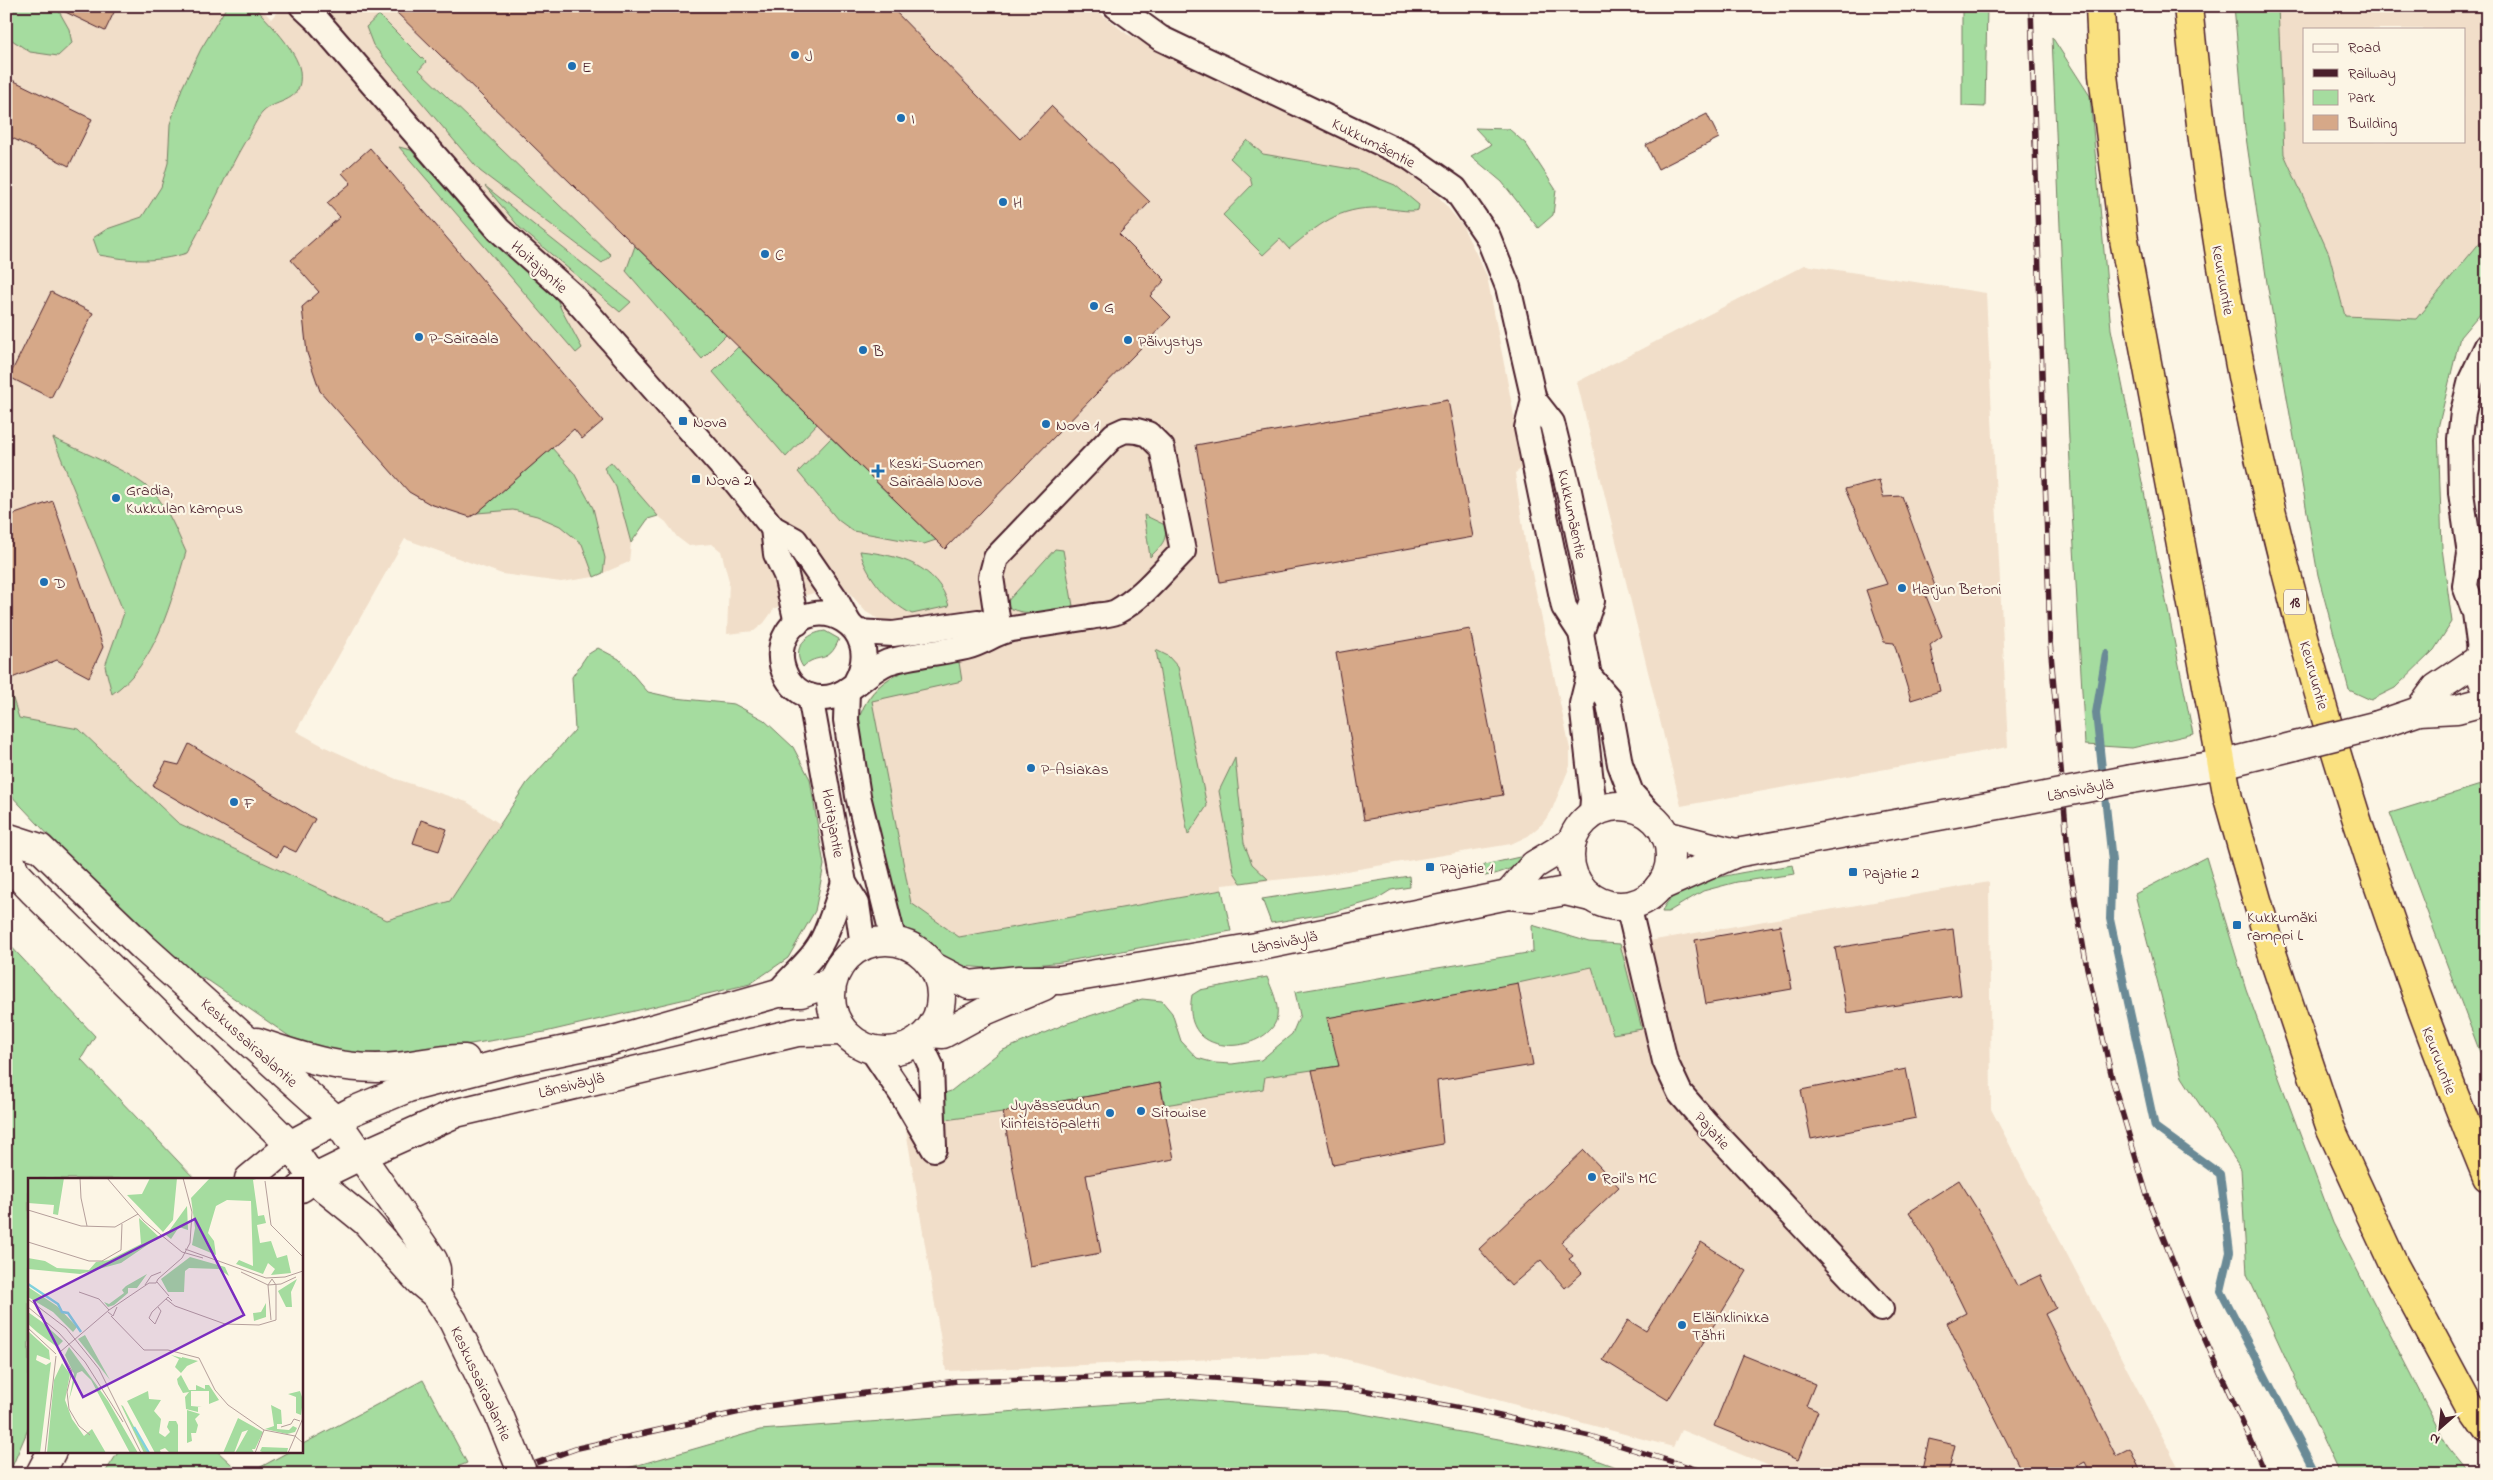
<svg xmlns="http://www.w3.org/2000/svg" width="2493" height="1480" font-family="'Indie Flower',sans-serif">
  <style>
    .built { fill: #f1dec9; fill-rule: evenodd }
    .green { fill: #a5dc9f; stroke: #787e65 }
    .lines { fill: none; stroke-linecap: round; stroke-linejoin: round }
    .stream { stroke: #6b8a96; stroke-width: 8 }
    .building { fill: #d6a888; stroke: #4a1f2b }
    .street-casing { stroke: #4a1f2b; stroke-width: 28 }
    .secondary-casing { stroke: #4a1f2b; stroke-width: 31 }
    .highway-casing { stroke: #4a1f2b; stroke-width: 31 }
    .street { stroke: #fcf5e5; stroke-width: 24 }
    .secondary { stroke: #fcf5e5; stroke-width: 28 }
    .highway { stroke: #fae180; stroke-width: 28 }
    .rail-casing { stroke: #4a1f2b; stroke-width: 5.5 }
    .rail { stroke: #fcf5e5; stroke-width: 4; stroke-dasharray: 11; stroke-linecap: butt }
    .secondary-bridge-casing { stroke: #4a1f2b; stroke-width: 31; stroke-linecap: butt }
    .secondary-bridge { stroke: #fcf5e5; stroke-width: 28 }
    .poi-dot { fill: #1f6fb2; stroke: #fcf5e5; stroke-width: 2 }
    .labels { text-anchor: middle; stroke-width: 4.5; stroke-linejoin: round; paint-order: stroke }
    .shield { fill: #fcf5e5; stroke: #7f5f63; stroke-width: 1 }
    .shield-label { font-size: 15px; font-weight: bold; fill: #4a1f2b }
    .poi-label { font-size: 16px; fill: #4a1f2b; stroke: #fcf5e5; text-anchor: start }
    .street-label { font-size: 16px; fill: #4a1f2b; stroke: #fcf5e5 }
    .inset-river { fill: none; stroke: #81d2dd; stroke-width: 2.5 }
    .inset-road { fill: none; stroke: #b59f9b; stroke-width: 1 }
    .view { fill: #7b2cbf; fill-opacity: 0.15; stroke: #7b2cbf; stroke-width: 2.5 }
    .inset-edge { fill: none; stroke: #4a1f2b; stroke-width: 2.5 }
  </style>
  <rect width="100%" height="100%" fill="#fcf5e5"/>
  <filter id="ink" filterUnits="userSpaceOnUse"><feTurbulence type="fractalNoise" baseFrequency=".02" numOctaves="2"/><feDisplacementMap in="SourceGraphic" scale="10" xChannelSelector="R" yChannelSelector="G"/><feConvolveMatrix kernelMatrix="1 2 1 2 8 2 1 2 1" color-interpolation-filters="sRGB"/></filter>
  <g filter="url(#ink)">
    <g class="built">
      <polygon points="6,6 259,6 271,19 282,6 1091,6 1127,34 1403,169 1439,197 1462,225 1487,276 1523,462 1521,469 1515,473 1525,541 1570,749 1570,766 1551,812 1542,824 1528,836 1511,844 1316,876 1222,885 1222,890 959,937 911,937 862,707 871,693 885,679 888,662 878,619 866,612 842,584 791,600 774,609 764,623 754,631 727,634 729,581 721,551 712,544 689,546 677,537 666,522 658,516 648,519 631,543 629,562 594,577 561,582 502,574 405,539 296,731 325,747 396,779 467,802 500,824 450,901 386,920 178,823 79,729 6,731"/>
      <path d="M2278,6H2487V234L2416,319L2345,316L2329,254L2284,154ZM2304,29H2464V141H2304Z"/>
      <polygon points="1805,265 1986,293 2008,747 1681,806 1577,382"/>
      <polygon points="1989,882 1991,1109 2182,1474 1789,1474 1681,1430 1673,1447 1326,1354 946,1371 903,1112 1261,1060 1319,1012 1574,951 1649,941"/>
    </g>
    <g class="green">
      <polygon points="6,6 56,6 69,29 72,43 58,56 30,52 6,36"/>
      <path d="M227,6H254C268,22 297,50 300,71C304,104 277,98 263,112C257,118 252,130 247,138C225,175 209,215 187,253C153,263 134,261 99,255L93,238L107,229L142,217L161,187L168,163L170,124L182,88L201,49Z"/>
      <polygon points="1962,6 1987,6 1985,107 1962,106"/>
      <polygon points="2234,6 2278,6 2284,154 2329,254 2345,316 2416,319 2487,234 2487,305 2460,337 2438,428 2442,548 2452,622 2434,650 2395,688 2371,700 2349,690 2318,575 2267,283 2245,130"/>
      <polygon points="379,15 426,62 419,70 611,255 602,263 480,171 373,45 366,27"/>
      <polygon points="2052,37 2090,96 2111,329 2193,734 2132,748 2085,745 2072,511"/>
      <polygon points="1475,128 1509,129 1526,144 1556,190 1553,215 1538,228 1502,182 1471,156 1491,145"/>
      <path d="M1247,140L1263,154L1357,170L1395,185L1419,205L1418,210C1410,213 1389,208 1379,208C1338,207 1319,225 1289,249L1280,239L1263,255L1223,215L1252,185L1250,177L1230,158Z"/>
      <polygon points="399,147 411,150 472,218 495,237 555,294 561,309 582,348 576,353"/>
      <polygon points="485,186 631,302 620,312 520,228"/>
      <polygon points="635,246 726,335 702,359 626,271"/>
      <polygon points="738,347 817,424 786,457 713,372"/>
      <path d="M53,438C78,450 139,475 155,494C169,511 177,532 186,552C171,601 157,663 112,694L105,666L124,613Z"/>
      <polygon points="831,438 936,540 924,544 853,531 838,520 798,472"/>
      <polygon points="552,448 574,473 593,508 605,558 603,573 594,577 582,544 560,526 537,516 513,510 477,513"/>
      <polygon points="611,462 658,516 648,519 631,543 616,487 604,468"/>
      <path d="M1144,515L1165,525C1168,540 1161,546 1150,557Z"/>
      <path d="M1055,549L1063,550L1073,606C1053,609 1021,620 1005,604Z"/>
      <path d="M860,551C898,555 938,565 949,606L912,614C889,603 866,576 860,551Z"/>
      <path d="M825,631L839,639C828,667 818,651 803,667C790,648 807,633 825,631Z"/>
      <polygon points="598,648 619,659 648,692 675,698 734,704 764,720 793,747 810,779 824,865 815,911 788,958 750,984 545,1032 427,1051 344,1054 299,1043 209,981 170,964 6,790 6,677 19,718 79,729 178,823 387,920 450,901 527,783 575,730 572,677 587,655"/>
      <polygon points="1156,650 1168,656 1178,667 1207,806 1188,835"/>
      <path d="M958,656L962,681L872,701L911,903L959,937L1222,890L1231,931L1062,962L999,969L962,966L934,954L911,937L900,925L888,901L857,724C873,671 911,669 958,656Z"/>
      <polygon points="1235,758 1244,843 1252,864 1268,879 1241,883 1234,872 1219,791"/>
      <polygon points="2487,783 2487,1071 2390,813"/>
      <path d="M1549,839L1550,842C1529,858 1512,872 1485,876L1484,865L1524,856Z"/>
      <polygon points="2206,857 2246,989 2333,1223 2448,1447 2470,1474 2339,1474 2247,1274 2241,1169 2182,1077 2135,894"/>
      <path d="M1793,865L1795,874L1737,882L1703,891L1668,912H1662C1672,877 1763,870 1793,865Z"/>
      <polygon points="1409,876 1410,887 1391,890 1375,900 1330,913 1271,923 1262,899"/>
      <polygon points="1532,925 1589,942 1620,944 1642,1029 1613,1034 1592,967 1518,983 1339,1066 1265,1077 1263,1089 1165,1105 1160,1083 1003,1112 945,1120 942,1094 951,1091 1001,1051 1068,1023 1142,999 1162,1001 1172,1013 1181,1041 1197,1058 1215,1063 1232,1064 1261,1060 1292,1034 1300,1015 1295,992 1533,952"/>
      <polygon points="6,941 95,1036 81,1059 195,1179 29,1179 29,1427 9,1474 6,1474"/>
      <path d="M1267,977C1272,990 1279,1003 1277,1017C1271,1052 1179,1065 1192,995L1200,990Z"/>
      <polygon points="423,1380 467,1463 440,1474 248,1474 290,1451 301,1451 301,1445"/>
      <polygon points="1182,1399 1352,1412 1580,1454 1634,1474 607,1474 760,1430"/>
      <polygon points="119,1451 217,1451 242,1474 104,1474"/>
    </g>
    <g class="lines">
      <polyline class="stream" points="2106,654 2096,713 2112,861 2110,919 2155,1127 2220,1174 2230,1252 2221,1291 2316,1474"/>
    </g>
    <g class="building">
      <polygon points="53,6 117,6 105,31"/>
      <polygon points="390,6 890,6 1020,139 1051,106 1150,202 1119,234 1165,280 1150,296 1171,317 945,549"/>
      <polygon points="6,77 92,119 69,166 6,135"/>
      <polygon points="1707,114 1719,138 1658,169 1646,145"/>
      <polygon points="370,148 603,421 582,439 574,429 477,513 470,517 430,504 409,492 320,391 307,353 302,307 319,292 291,260 340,217 327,203 351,183 342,173"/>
      <polygon points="51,292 93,313 51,398 9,377"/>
      <polygon points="1448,400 1473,537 1220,582 1196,445"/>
      <polygon points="1879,480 1883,497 1902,496 1935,586 1924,591 1942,636 1930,645 1940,691 1911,700 1894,643 1884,642 1866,590 1887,584 1845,489"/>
      <polygon points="53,501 103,647 89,677 57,660 12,678 6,661 6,517"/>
      <polygon points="1470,629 1503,795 1364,820 1336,653"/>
      <polygon points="189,744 315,819 296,852 283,846 277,857 153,786 166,762 179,765"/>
      <polygon points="421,820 447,829 439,851 413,843"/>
      <polygon points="1780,925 1792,989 1706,1004 1695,940"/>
      <polygon points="1953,929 1961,995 1847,1013 1835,948"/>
      <polygon points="1518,983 1533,1065 1437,1081 1443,1144 1333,1165 1312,1070 1339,1066 1327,1018"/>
      <polygon points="1906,1069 1916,1118 1811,1139 1801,1090"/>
      <polygon points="1160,1083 1174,1159 1086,1175 1101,1253 1030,1266 1003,1112"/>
      <polygon points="1584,1150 1619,1187 1561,1242 1573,1256 1569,1259 1582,1273 1565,1288 1541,1260 1511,1286 1479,1249"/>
      <polygon points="1959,1180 1984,1220 2017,1286 2040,1275 2056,1308 2045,1314 2116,1456 2130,1449 2142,1474 2082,1474 2089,1470 2085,1462 2062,1474 2023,1474 1947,1323 1966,1313 1943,1266 1909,1212"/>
      <polygon points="1701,1242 1747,1271 1668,1400 1603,1360 1628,1320 1646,1331"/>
      <polygon points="1743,1355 1815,1384 1806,1406 1818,1411 1798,1460 1714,1426"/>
      <polygon points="1929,1439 1955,1445 1948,1474 1921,1474"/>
    </g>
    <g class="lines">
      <g class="street-casing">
        <g id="street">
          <polyline points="302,6 317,20 499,230 571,294 735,481 773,528 795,540 835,598 848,622"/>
          <polyline points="1116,6 1160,38 1408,156 1455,189 1488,237 1508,287 1534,400 1552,423 1569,491 1592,601 1581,633"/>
          <polyline points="1534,400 1527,428 1564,607 1581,633 1589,676 1582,704 1593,799 1592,812"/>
          <polyline points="773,528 776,554 786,575 797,623"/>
          <polyline points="857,632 893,634 978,622 999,631"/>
          <polyline points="2480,650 2475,613 2465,586 2470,554 2461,493 2460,439 2463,412 2471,380 2487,346"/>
          <polyline points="1589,676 1608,698 1620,764 1631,793 1650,814"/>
          <path d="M856,682C887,626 814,589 787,633C770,661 790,699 823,698C849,698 865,671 888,662C913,654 941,653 966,647C983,643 995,632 1012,629C1038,625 1064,621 1090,617C1098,615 1109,615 1116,612C1142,598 1163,571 1183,551L1162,448L1148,434L1137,431L1125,430L1114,435L996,558L991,577L999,631"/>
          <polyline points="847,691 846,720 858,796 894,942"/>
          <polyline points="810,696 844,883 857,904 863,946"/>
          <polyline points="1628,905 1665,1061 1680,1093 1706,1123 1881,1309"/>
          <path d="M778,993C792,975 813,960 823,939C832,921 837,901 844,883"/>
          <polyline points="919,1041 931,1066 934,1147"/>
          <polyline points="872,1050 901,1093 934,1149"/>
        </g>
      </g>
      <g class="secondary-casing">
        <g id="secondary">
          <path d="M2487,638C2476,655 2477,672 2487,689"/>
          <polyline points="2419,711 2436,688 2478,660"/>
          <polyline points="2378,725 2419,711 2457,709 2487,701"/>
          <polyline points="2132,779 2222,764 2295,746"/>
          <circle cx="1620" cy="856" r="50"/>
          <polyline points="1665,835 1736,853"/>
          <polyline points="6,837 40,848 144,948 336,1120 433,1260 436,1269 436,1295"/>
          <polyline points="6,849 15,872 34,892 290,1145 313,1179 366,1222 419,1281 436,1295 453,1321 499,1415"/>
          <polyline points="1659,887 1736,853 2004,804"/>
          <polyline points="1508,895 1534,865 1572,842"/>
          <circle cx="886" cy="996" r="55"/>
          <polyline points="934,967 969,985 1019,980 1060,980 1256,947 1508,895 1532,897 1565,891 1590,897"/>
          <polyline points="928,1033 943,1034 987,1010 1044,986"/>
          <path d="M257,1042C303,1058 348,1072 396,1067C420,1065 442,1058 465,1059"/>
          <polyline points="249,1179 290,1145 353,1111 408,1088 512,1061 610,1041 778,993 801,993 832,982"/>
          <polyline points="301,1188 313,1179 362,1155 456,1113 798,1032 842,1031"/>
          <polyline points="40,1474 52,1451"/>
        </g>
      </g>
      <g class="highway-casing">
        <g id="highway">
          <polyline points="2100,6 2103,75 2123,234 2228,798 2273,956 2331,1129 2393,1263 2468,1403 2487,1430"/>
          <path d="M2188,6C2225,409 2334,803 2487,1177"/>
        </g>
      </g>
      <use href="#street" class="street"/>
      <use href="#secondary" class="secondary"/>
      <use href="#highway" class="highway"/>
      <g class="rail-casing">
        <g id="rail">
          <polyline points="2031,6 2050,642 2069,862 2087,968 2113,1082 2149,1202 2197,1322 2266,1474"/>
          <polyline points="505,1474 578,1448 767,1406 957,1381 1174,1375 1357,1389 1477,1411 1590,1436 1711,1474"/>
        </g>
      </g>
      <use href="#rail" class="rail"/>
      <g class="secondary-bridge-casing">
        <g id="secondary-bridge">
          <polyline points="2295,746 2378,725"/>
          <polyline points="2004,804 2132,779"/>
          <polyline points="499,1415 523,1474"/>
        </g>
      </g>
      <use href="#secondary-bridge" class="secondary-bridge"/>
    </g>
  </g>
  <g class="poi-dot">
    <circle cx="795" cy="55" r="5"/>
    <circle cx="572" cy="66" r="5"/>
    <circle cx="901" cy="118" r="5"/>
    <circle cx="1003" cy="202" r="5"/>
    <circle cx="765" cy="254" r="5"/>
    <circle cx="1094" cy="306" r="5"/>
    <circle cx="419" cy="337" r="5"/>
    <circle cx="1128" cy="340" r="5"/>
    <circle cx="863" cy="350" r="5"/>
    <rect x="678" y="416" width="10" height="10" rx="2.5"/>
    <circle cx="1046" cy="424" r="5"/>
    <path d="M875.5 463.5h5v5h5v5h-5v5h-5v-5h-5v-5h5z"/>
    <rect x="691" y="474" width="10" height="10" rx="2.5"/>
    <circle cx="116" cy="498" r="5"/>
    <circle cx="44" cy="582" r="5"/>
    <circle cx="1902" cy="588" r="5"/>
    <circle cx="1031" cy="768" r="5"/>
    <circle cx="234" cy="802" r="5"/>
    <rect x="1425" y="862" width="10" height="10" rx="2.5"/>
    <rect x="1848" y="867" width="10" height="10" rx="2.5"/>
    <rect x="2232" y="920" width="10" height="10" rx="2.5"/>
    <circle cx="1141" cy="1111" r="5"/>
    <circle cx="1110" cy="1113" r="5"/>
    <circle cx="1592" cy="1177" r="5"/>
    <circle cx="1682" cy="1325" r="5"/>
  </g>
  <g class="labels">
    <rect class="shield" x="2284" y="589.5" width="22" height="25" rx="4"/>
    <g class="shield-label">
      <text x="2295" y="607">18</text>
    </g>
    <g class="poi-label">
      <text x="805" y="61">J</text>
      <text x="582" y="72">E</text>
      <text x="911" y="124">I</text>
      <text x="1013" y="208">H</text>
      <text x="775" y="260">C</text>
      <text x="1104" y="312">G</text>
      <text x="429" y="343">P-Sairaala</text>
      <text x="1138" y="346">Päivystys</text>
      <text x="873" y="356">B</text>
      <text x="693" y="427">Nova</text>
      <text x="1056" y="430">Nova 1</text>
      <text x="889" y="468">Keski-Suomen<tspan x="889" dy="18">Sairaala Nova</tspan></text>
      <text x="706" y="485">Nova 2</text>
      <text x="126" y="495">Gradia,<tspan x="126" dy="18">Kukkulan kampus</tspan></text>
      <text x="54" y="588">D</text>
      <text x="1912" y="594">Harjun Betoni</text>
      <text x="1041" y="774">P-Asiakas</text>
      <text x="244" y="808">F</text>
      <text x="1440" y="873">Pajatie 1</text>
      <text x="1863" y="878">Pajatie 2</text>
      <text x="2247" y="922">Kukkumäki<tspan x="2247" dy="18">ramppi L</tspan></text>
      <text x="1100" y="1110" text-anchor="end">Jyvässeudun<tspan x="1100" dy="18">Kiinteistöpaletti</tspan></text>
      <text x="1151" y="1117">Sitowise</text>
      <text x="1602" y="1183">Roil's MC</text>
      <text x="1692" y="1322">Eläinklinikka<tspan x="1692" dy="18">Tähti</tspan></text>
    </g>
    <g class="street-label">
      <text transform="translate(1374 142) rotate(27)" y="6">Kukkumäentie</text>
      <text transform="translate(540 266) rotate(42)" y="6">Hoitajantie</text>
      <text transform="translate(2224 280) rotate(80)" y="6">Keuruuntie</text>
      <text transform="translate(1573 514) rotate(78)" y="6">Kukkumäentie</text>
      <text transform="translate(2315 675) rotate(74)" y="6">Keuruuntie</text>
      <text transform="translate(2080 789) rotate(-11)" y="6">Länsiväylä</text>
      <text transform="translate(834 823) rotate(80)" y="6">Hoitajantie</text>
      <text transform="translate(1284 941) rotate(-11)" y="6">Länsiväylä</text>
      <text transform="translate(250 1042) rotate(42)" y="6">Keskussairaalantie</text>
      <text transform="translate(2440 1060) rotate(69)" y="6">Keuruuntie</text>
      <text transform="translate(571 1084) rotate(-14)" y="6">Länsiväylä</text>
      <text transform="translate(1713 1130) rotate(48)" y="6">Pajatie</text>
      <text transform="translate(482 1383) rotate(65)" y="6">Keskussairaalantie</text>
    </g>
  </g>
  <g transform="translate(28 1178)">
    <rect width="275" height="275" fill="#fcf5e5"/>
    <path d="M0,0H36L30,37L25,36L26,27L0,25ZM122,0H149L145,42L135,54L99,17L114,16ZM182,0H231L225,2L230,38L236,37L238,45L229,47L232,65L243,63L249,80L259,77L263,95L243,97L247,91L240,85L235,96L208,86L211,82L225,88L223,23L199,22L188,28L180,55L186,63L188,77L164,67L167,50L163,20ZM159,28L160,52L151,49L143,61L138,57ZM111,40L131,59L93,85L52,96L0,91V80L17,83L29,90L61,92L68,84L81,82L113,66ZM162,79L197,89L201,98L191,91L161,90L157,93L156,114H140L133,101ZM119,96L109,110H100V115L86,127L80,129L76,124L81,126L96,115L94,112L98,108ZM269,101L263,114L264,129H258L250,113ZM0,109L29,128L49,149L45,154L25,134L0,119ZM238,125V139L226,143L225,135L233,134ZM0,134L14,144L35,163L29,169L9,154L0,146ZM0,153L21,172L22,182L9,177L8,182L18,187L23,184L12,275H0ZM57,157L82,202L50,161ZM41,169L80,223L110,275H102L63,202L54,193L49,195L41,222L46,196L37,177ZM143,177L154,180V189V179L170,183L159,188L153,195L147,189L151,181ZM34,185L42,196L37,222L44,241L56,258L64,251L78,275H19L26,202ZM153,197L161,212H168V207L177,211V207H181L191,222L181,226V213H163V228L174,229H170V234L158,231L157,219L161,214L155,215L150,206L149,201ZM120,213L121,221L133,222L126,233L133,241L131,255L137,259L142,254L139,249L141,243H148L150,247V275H142L137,270L132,272L133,275H127L99,223ZM272,213L275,222L273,237L268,235V219L260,216ZM93,227L95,228L120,275H116ZM243,227L253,232L254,246H249V251L261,252L265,248L269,250L267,254L259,256L237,251L246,248ZM159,232L172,236L167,241L170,247L168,255H163L164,263L159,265ZM210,240L235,254L227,271H224L226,275H207L220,252L214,254L206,275H195ZM234,269L260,270L259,275H236L232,273Z" fill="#a5dc9f"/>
    <path class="inset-river" d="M0,106L30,126L34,134L40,135L53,154M106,249L121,275"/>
    <path class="inset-road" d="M52,0L53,20L59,48M79,0L116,43L154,74M237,3L243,47L275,79M0,32L53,48L87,49L110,36M0,64L61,83H74L93,72L94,46M157,71L238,100L257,99L275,93M154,74L175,80M213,94L240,107L253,106L268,99M130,101L154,80L162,65L164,34L155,0M129,104L141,118M117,107L123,98L133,94M51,114L71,121L81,132M0,121L38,150L71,191L113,275M138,121L147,128L197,146L231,147L248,142V107L244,101L240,107L243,142M0,129L31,155L57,184L95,244M130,129L133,133L127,146L121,140L124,134L140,119L144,123M80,134L85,138L89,129M83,138L116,172H140L171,180L187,212L200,227L236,252L267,258L275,265M0,150L28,176M32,174L81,132L121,105H128L130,101M34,176L44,193L39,214L41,231L51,248L62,257M253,249L263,246L266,241L272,243M17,275L28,178M227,275L236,252M260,275L275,240"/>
    <path class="view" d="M167,41L216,137L55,219L6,123Z"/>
    <rect width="275" height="275" class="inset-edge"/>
  </g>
  <rect width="2493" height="1480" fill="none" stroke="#fcf5e5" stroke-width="25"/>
  <rect x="12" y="12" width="2468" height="1455" fill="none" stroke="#4a1f2b" stroke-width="2" filter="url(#ink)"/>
  <rect x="2303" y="28" width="162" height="115" fill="#fcf5e5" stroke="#b59f9b"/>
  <rect x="2313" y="44" width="25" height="8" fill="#fcf5e5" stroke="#b59f9b"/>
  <text x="2348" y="52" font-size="15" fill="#4a1f2b">Road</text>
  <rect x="2313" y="69" width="25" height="8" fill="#4a1f2b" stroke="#b59f9b"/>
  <text x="2348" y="78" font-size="15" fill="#4a1f2b">Railway</text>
  <rect x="2313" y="90" width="25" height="15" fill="#a5dc9f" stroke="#b59f9b"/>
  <text x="2348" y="102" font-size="15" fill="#4a1f2b">Park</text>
  <rect x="2313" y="115" width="25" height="15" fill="#d6a888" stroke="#b59f9b"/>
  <text x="2348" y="128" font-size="15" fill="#4a1f2b">Building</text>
  <g transform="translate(2440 1428) rotate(207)" stroke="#fcf5e5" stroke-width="4" paint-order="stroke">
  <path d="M0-4L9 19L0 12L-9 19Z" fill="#4a1f2b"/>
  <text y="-8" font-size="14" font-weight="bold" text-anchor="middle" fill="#4a1f2b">N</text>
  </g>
</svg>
